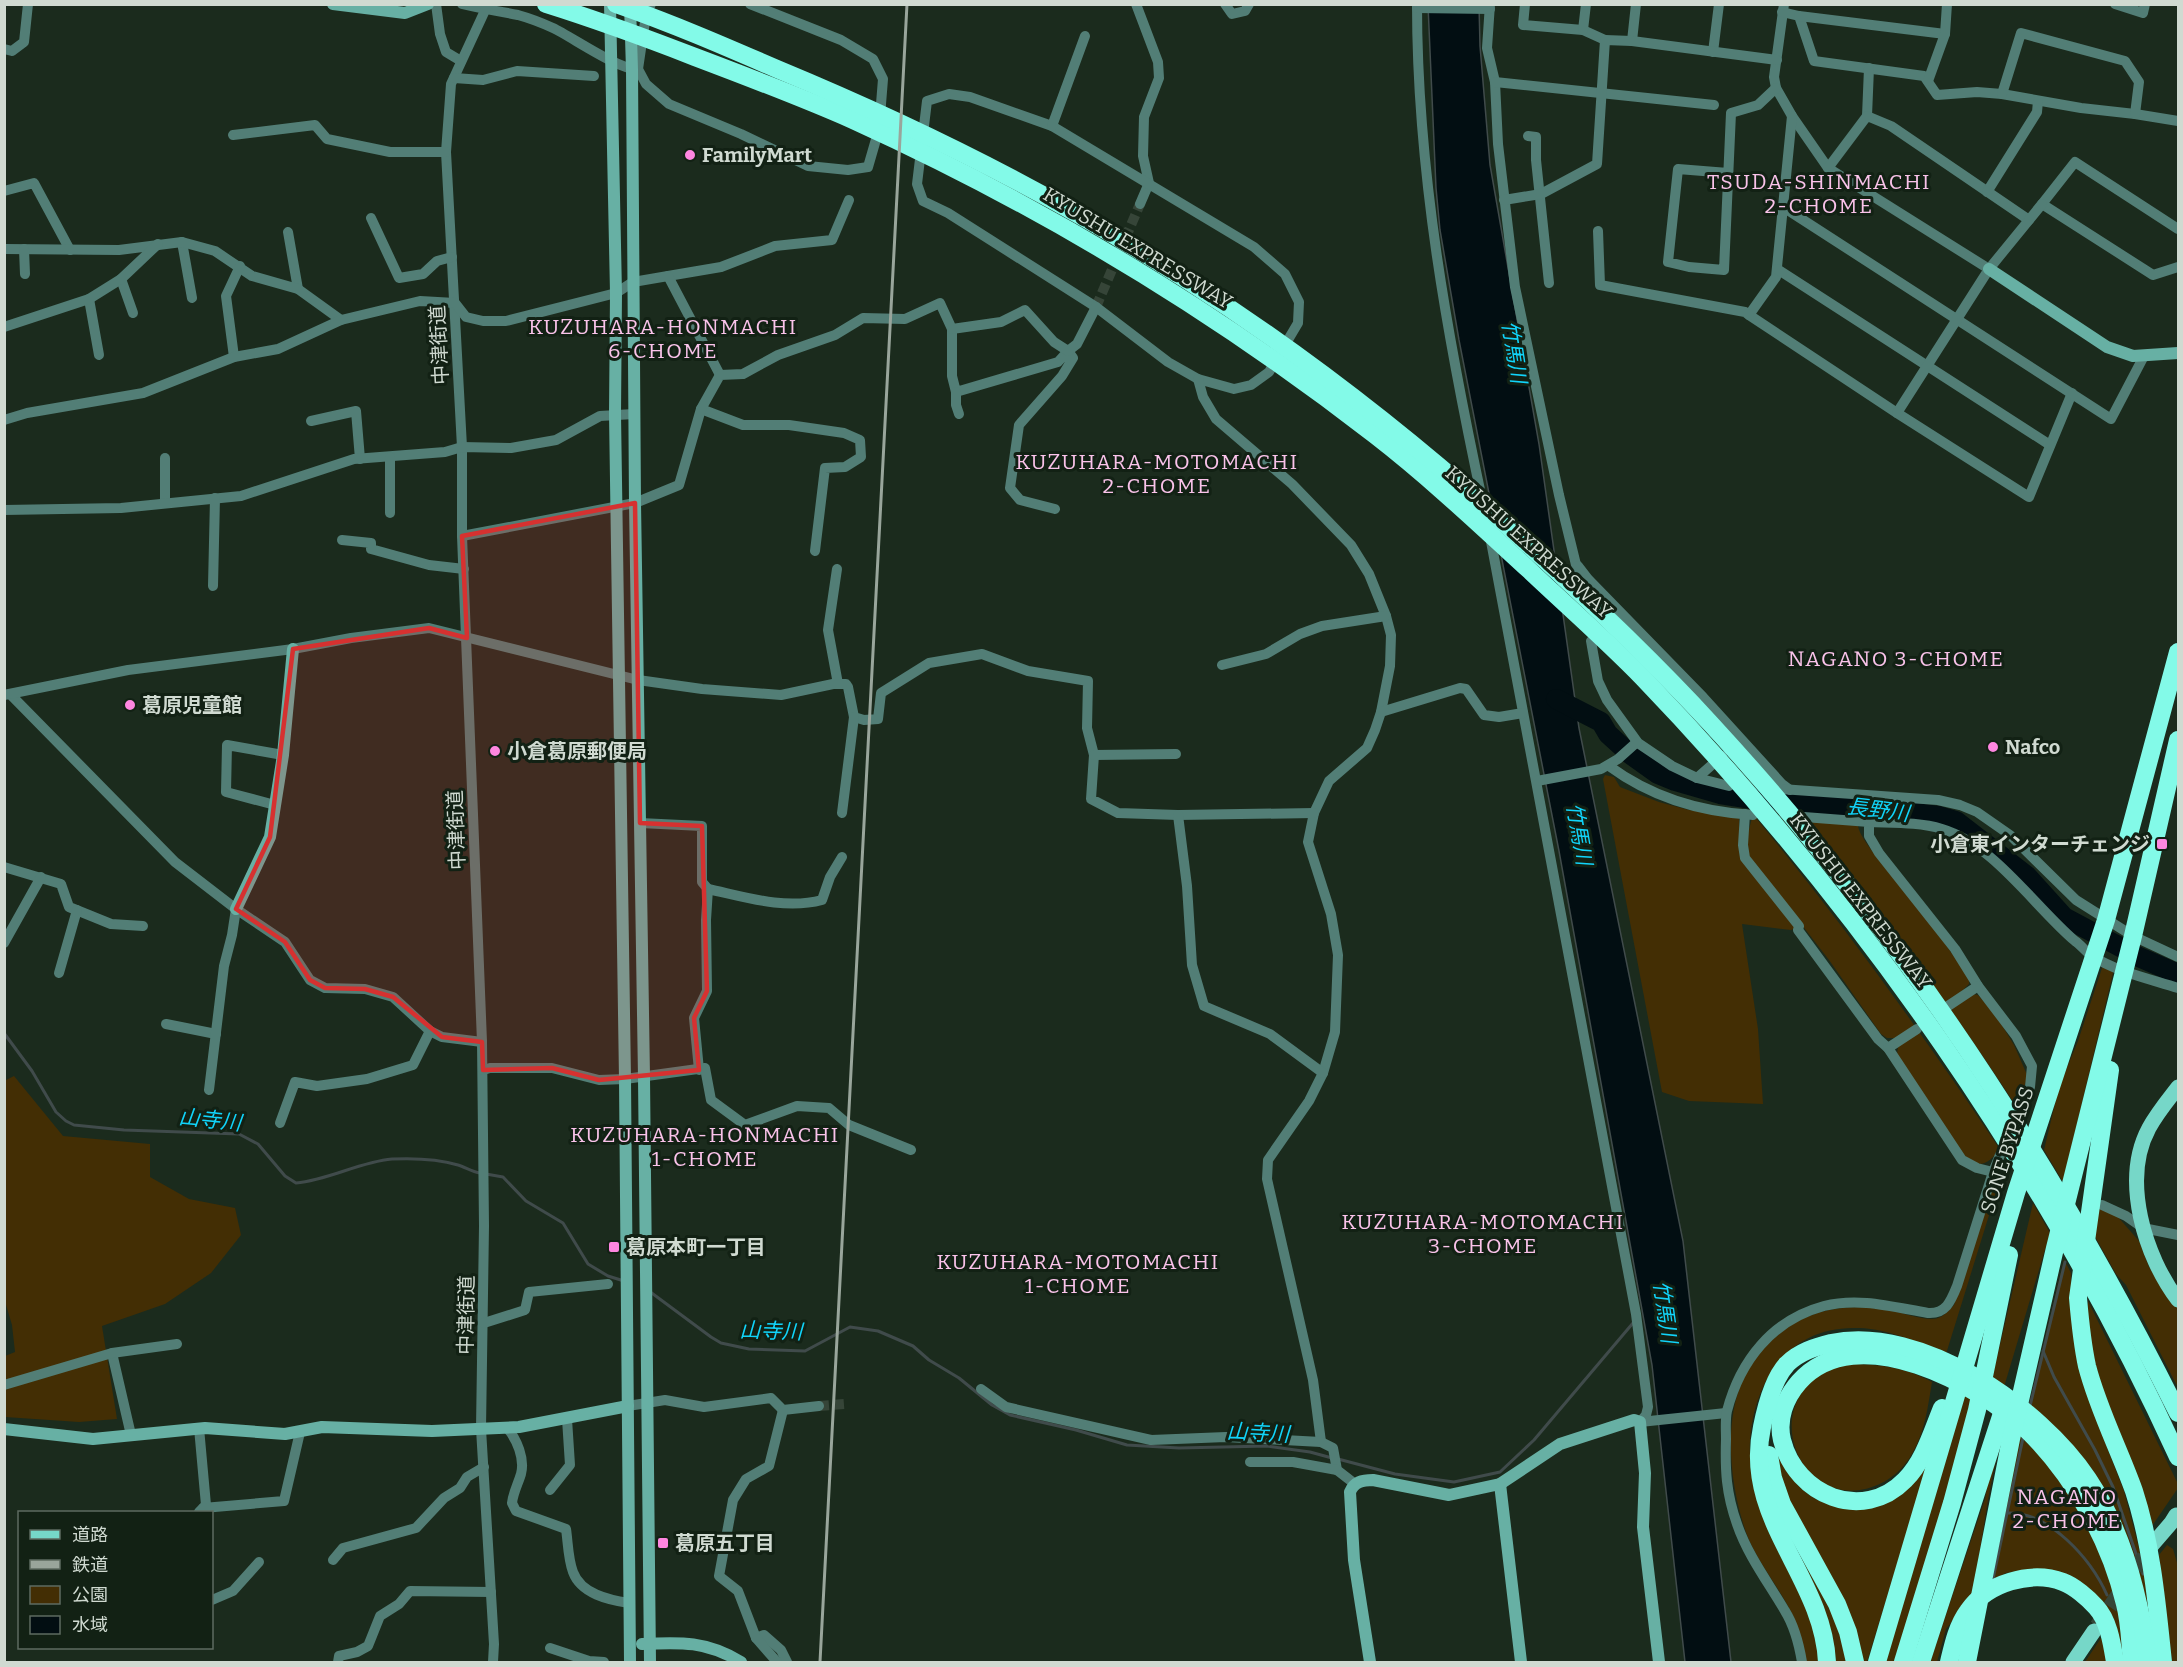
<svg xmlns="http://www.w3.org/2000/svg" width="2183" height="1667" font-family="Bitter,'Noto Sans JP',serif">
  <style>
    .green { fill: #432e04 }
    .water { fill: #020e12; stroke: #404b4b; stroke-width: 1.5 }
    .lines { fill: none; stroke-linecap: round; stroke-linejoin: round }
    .stream { stroke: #404b4b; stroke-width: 3 }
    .river { stroke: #020e12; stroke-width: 20 }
    .street-tunnel { stroke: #364538; stroke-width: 10; stroke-dasharray: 10 5; stroke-linecap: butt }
    .primary-tunnel { stroke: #364538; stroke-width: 15; stroke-dasharray: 15 8; stroke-linecap: butt }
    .street { stroke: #527e76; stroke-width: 10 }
    .secondary { stroke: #67b0a4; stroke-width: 12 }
    .primary { stroke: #76d7c8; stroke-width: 15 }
    .highway { stroke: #83fae8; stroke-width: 18 }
    .rail { stroke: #99a59b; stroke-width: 3 }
    .marked { fill: #d63130; fill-opacity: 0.2; stroke: #d63130; stroke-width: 4.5; stroke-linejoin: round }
    .poi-dot { fill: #fe86e0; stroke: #122114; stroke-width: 2 }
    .labels { text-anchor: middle; stroke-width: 6; stroke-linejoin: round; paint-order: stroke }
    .poi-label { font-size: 20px; font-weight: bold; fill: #d0dad1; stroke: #122114; text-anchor: start }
    .street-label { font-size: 20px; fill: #d0dad1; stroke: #122114 }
    .neighbourhood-label { font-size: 21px; letter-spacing: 1.5px; fill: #fac3ea; stroke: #122114 }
    .water-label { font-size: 21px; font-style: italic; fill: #11d4fa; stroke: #122114 }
  </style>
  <rect width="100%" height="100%" fill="#1b2b1d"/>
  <g class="green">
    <polygon points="1605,775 1614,777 1620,787 1659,802 1689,810 1739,816 1740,847 1796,928 1791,930 1742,924 1758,1029 1763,1104 1689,1101 1662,1092 1603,779"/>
    <path d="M1752,818H1756C1843,924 1923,1034 1999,1148C1992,1162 1983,1167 1968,1162L1897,1055L1898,1047L1896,1038H1887L1881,1034L1829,960L1749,857L1747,837Z"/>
    <path d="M1806,820L1858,825C1858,840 1906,891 1918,906C1935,930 1953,954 1969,978V984L1961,992L1978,995L1995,1014L2014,1045L2028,1077L2016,1106C1951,1007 1882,911 1806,820Z"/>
    <polygon points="2103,965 2114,969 2063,1182 2044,1150 2059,1087 2078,1041"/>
    <polygon points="14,1076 63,1136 150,1144 150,1177 189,1199 235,1208 241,1235 211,1273 165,1304 102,1326 117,1419 79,1422 5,1417 5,1356 15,1352 12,1325 4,1298 4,1081"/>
    <path d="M1999,1183L1946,1354C1919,1343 1889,1329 1859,1328C1769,1324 1736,1418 1755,1493C1758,1503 1764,1512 1768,1522C1780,1548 1796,1574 1805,1600C1812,1620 1816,1642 1821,1662H1806C1802,1643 1798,1624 1788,1606C1776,1584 1760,1564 1749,1540C1731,1496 1722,1424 1743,1380C1752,1361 1767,1343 1783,1331C1813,1307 1856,1303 1892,1311C1904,1313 1919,1319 1932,1319C1942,1319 1948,1311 1954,1305L1991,1189L1995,1184Z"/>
    <polygon points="2033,1203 2050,1233 2004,1387 1992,1379"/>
    <polygon points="2097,1207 2118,1217 2139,1241 2149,1267 2161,1284 2178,1303 2178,1388 2126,1285 2116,1274 2093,1233"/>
    <polygon points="2064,1259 2071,1273 2072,1315 2099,1427 2124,1491 2139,1548 2145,1579 2149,1616 2029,1406"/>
    <path d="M2088,1301L2178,1484V1488L2152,1526C2129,1463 2085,1368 2088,1301Z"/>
    <path d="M1848,1364C1878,1364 1905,1367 1932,1382C1928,1406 1925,1431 1913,1452C1904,1469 1890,1481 1872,1487C1803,1511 1759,1413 1822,1373C1829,1369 1839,1367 1848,1364Z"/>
    <polygon points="1963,1394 1971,1399 1960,1447 1896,1662 1882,1662"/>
    <path d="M1773,1429C1778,1460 1792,1489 1822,1502C1831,1505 1841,1506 1850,1509L1928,1463L1867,1662H1863L1791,1507L1777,1468Z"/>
    <polygon points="2002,1429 1988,1500 1973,1594 1946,1629 1937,1662 1930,1662 1985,1499 1991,1465"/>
    <polygon points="2020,1436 2049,1465 2090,1529 2113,1588 2120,1621 2125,1662 2103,1603 2026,1570 2006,1573 1991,1581"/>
    <path d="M1784,1520L1833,1609L1850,1662H1836C1831,1612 1804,1566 1784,1520Z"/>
    <polygon points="2167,1545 2173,1549 2178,1566 2178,1662 2172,1662 2159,1555"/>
    <polygon points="2103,1635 2109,1662 2085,1662"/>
  </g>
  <polygon class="water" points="1428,5 1479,5 1480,46 1490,165 1539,444 1579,728 1683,1241 1731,1662 1685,1662 1652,1365 1559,851 1459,340 1440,230 1436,188"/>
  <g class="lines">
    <g class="stream">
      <path d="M4,1033L32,1071L56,1112L66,1121L74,1125L124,1130L239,1134L258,1144L285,1176L296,1183C329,1180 359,1162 392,1159C413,1158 438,1159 458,1165C465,1167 472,1172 480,1173"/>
      <polyline points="486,1174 503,1177 526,1201 563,1223 588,1264 608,1276 624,1281"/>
      <polyline points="649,1291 711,1337 721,1343 749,1349 805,1351 850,1327 878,1331 913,1346 929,1360 959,1378 992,1405 1010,1415 1076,1430 1127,1445 1179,1448 1267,1446 1310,1452 1332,1458"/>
      <polyline points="2043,1351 2054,1377 2095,1450 2113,1487 2143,1574"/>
      <polyline points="2030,1406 2065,1262"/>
      <polyline points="1338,1459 1395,1474 1454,1482 1500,1472 1534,1440 1633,1323"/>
      <path d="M2007,1513C2049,1511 2091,1559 2107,1595"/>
      <polyline points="1993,1579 2023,1438"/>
    </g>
    <polyline class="river" points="1556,699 1601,722 1608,734 1630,754 1658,774 1675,781 1720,794 1752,799 1874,808 1939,816 1956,821 2027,876 2064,917 2139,957 2178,974"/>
    <g class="street-tunnel">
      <polyline points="1096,307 1140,204"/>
      <polyline points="819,1406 845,1404"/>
    </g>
    <polyline class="primary-tunnel" points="2097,1626 2152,1545"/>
    <g class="street">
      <polyline points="436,4 440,34 446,52 461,61"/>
      <path d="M462,4C481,9 499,11 518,15C529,18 542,23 553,28C572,37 619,70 637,69"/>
      <polyline points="488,4 451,84 446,152 462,447 462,536 482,1042 484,1226 481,1429 494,1644 493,1662"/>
      <polyline points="651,4 646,15 638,69 646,84 669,104 741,134 808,166 848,170 868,167 879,129 883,79 873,59 841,40 750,4"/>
      <polyline points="1136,4 1158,62 1159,78 1144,117 1143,156 1149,183 1140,204"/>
      <polyline points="1225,4 1232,14 1245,11 1249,4"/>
      <path d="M1417,4C1417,173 1448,340 1483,504"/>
      <polyline points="1490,4 1487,48 1495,82 1498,144 1515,287 1559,495 1579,577"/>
      <polyline points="1525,4 1523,25 1583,30 1605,40"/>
      <polyline points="1784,4 1774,77 1776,88 1792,116 1828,168 1989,269"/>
      <polyline points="2115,4 2143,13 2145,4"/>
      <polyline points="1417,8 1490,9"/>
      <polyline points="1782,12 1799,16 1814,61 1924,76 1937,95 1977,92 2002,94 2081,108 2135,114 2178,121"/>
      <polyline points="1799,16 1945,34"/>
      <polyline points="1583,30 1586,4"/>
      <polyline points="1632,41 1636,4"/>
      <polyline points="4,49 12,51 24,42 28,4"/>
      <polyline points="1713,52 1719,4"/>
      <polyline points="454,78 483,80 517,71 594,76"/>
      <polyline points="1928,81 1945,34 1947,4"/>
      <polyline points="1495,82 1714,105"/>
      <polygon points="949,94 970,97 1052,126 1254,247 1285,274 1299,302 1298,323 1269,372 1251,385 1234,389 1198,379 1168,362 1096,307 948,213 923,201 917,184 927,101"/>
      <polyline points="2002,94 2021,33 2125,61 2139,82 2135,114"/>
      <polyline points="1792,116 1776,277 1749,315 1897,413 2029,497 2072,393"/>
      <polyline points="1867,116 1869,68"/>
      <polyline points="1052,126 1085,36"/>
      <polyline points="233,135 315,125 327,139 390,152 446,152"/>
      <polyline points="1528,136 1536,137 1536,160 1549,283"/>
      <polyline points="1828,168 1867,116 1891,126 2029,220"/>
      <polyline points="1728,173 1678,169 1668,262 1689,267 1724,270 1731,113 1758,105 1776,88"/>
      <polyline points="4,191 34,183 70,250"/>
      <polyline points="1987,192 2037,112 2038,101"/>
      <polyline points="1504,200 1541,194 1597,164 1605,40 1632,41 1777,60"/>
      <polyline points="1783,207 2111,419 2144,356"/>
      <polyline points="371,218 399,278 423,274 437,261 452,257"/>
      <polyline points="2178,229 2075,162 2042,204 2153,275 2178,267"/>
      <polyline points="1598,231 1600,285 1745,312 1749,315"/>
      <polyline points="288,232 298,289"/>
      <polyline points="182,242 192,298"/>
      <polyline points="4,249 119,250 182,242 215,251 252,276 298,289 341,320"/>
      <polyline points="24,249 25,274"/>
      <polyline points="1777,269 2050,445"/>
      <polyline points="668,276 721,267 775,246 832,240 849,200"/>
      <polyline points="121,279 133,313"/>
      <polyline points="89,299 99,355"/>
      <polyline points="4,327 89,299 121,279 158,244"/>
      <polyline points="952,329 952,376 956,392 1058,362 1068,351 1073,358 1062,376 1019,425 1010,488 1020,500 1055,509"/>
      <polyline points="234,357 226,296 240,266"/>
      <polyline points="1198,379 1203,397 1216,419 1292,484 1351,545 1369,574 1386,616 1391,635 1390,666 1381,712 1375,730 1367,748 1329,781 1314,813 1308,842 1331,914 1338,955 1335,1032 1323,1073 1309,1101 1268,1160 1267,1179 1313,1380 1321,1442"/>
      <polyline points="956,392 956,405 959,414"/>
      <polyline points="701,409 743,425 789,425 844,433 860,440 861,457 845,467 825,468 815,551"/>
      <polyline points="1897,413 1989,269 2042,204"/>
      <polyline points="4,420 27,413 143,393 234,357 278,349 341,320 420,301 455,303 466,317 483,321 506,321 616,293 633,282 668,276 720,375"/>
      <polyline points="311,421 356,411 360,459"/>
      <polyline points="165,458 165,503"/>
      <polyline points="4,510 121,508 241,496 354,459 445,452 462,447 511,448 556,440 600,416 634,414"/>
      <polyline points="390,513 390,457"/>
      <polyline points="462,536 635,503 679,485 701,409 720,375 743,374 778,355 835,335 863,318 905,319 940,303 952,329 1001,322 1025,310 1054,342 1068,351 1077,344 1096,307"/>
      <polyline points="1490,536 1636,1314 1648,1407 1646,1415 1640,1422"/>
      <polyline points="342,540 371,543 371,549 429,565 464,569"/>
      <polyline points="1578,566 1588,579 1703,697 1782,784 1790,790"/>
      <polyline points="837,569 828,630 838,684"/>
      <polyline points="213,586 215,498"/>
      <polyline points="1591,641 1598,681 1607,700 1638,743 1672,766 1697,778 1729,786"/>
      <polyline points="1222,665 1266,654 1300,634 1322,626 1386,616"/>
      <polyline points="10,694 175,862 236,909 285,942 310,980 325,988 365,989 393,997 430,1031 442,1037 482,1042"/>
      <polyline points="4,695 128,670 293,649 351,638 429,628 638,680 702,689 781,695 833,684 846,684 848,687 854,717 864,720 878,719 881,693 929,663 982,654 1028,671 1088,681 1087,728 1094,755 1091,799 1118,813 1178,815 1314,813"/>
      <polyline points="1381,712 1460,688 1466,689 1484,715 1499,717 1523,713"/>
      <polyline points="1094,755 1176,754"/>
      <path d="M1609,766C1651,797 1701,812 1753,815"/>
      <polyline points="1697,778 1722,756"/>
      <polyline points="1537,781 1601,769 1618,759 1637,742"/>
      <polyline points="1781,789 1938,800 1960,805 1977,812 2010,835 2076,900 2133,936 2178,957"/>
      <polyline points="275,805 226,792 227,745 283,755"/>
      <polyline points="842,813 854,717"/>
      <polyline points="1745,814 1743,845 1745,858 1799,926 1798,930 1878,1039 1888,1048 1962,1160 1977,1168 2001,1174"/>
      <polyline points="1178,815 1187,886 1192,965 1204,1006 1270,1034 1323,1073"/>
      <polyline points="1804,817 1869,822 1869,836 1879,853 1955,949 1978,986 2016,1036 2032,1066 2030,1087 2019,1111"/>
      <path d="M1869,822C1893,823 1919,822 1942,829C1993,844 2035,907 2075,941C2081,945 2086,952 2092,956C2117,972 2150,979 2178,988"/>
      <polyline points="640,823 702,826 702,882 708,889 706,920 707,991 694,1018 699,1070"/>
      <polyline points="4,867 61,884 69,907 111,924 143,926"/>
      <path d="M708,889C745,897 785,910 822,900L830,877L842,857"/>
      <polyline points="4,943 41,877"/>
      <polyline points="59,973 77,910"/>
      <polyline points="1948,1006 1978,986"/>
      <polyline points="166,1024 216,1034"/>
      <polyline points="1888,1048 1917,1029"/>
      <polyline points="483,1070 490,1068 552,1068 599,1080 625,1079 705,1068 711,1100 745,1125 797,1106 829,1108 849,1125 911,1150"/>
      <polyline points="209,1090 224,966 232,935 236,909"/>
      <polyline points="280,1123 295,1082 317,1086 367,1079 413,1065 430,1031"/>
      <polyline points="2102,1205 2126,1216 2143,1228 2178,1235"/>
      <polyline points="484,1323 525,1310 529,1292 608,1284"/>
      <polyline points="112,1353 131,1435"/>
      <polyline points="4,1385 112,1353 177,1344"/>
      <polyline points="981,1389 1006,1407 1151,1440 1226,1437 1321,1442 1333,1448 1337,1470 1355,1484"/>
      <polyline points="628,1406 665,1400 704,1407 771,1398 783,1410 819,1406"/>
      <polyline points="1640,1422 1726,1413"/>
      <path d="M507,1428C517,1439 525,1459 521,1474C518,1484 513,1493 512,1503L516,1511L566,1529C568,1542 568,1559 573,1572C581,1594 609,1600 629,1603"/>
      <polyline points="1250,1462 1293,1462 1337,1470"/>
      <polyline points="550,1490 570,1465 567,1419"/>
      <polyline points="203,1508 284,1501 300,1432"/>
      <polyline points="199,1512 206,1505 199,1428"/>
      <polyline points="333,1560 343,1548 416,1528 444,1498 460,1488 467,1477 484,1467"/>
      <polyline points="212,1600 233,1591 259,1562"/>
      <polyline points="756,1638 764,1635 781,1650 787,1662"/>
      <polyline points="550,1648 589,1661 604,1662"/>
      <polyline points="338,1662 339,1656 357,1652 368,1646 380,1616 399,1604 410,1591 491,1592"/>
      <polyline points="777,1662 756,1638 738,1591 719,1576 733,1500 746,1479 769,1466 783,1410"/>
      <path d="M1802,1662C1799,1644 1795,1627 1785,1611C1768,1582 1748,1556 1737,1524C1726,1493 1725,1470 1726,1439C1726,1430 1725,1420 1727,1411C1740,1361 1772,1320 1824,1306C1859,1297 1893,1307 1928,1313C1946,1314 1951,1301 1957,1286L1993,1172L2000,1155"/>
    </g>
    <g class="secondary">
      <polyline points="333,4 405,13 428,4"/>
      <polyline points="610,4 616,293 615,414 625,1079 630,1662"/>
      <polyline points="630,4 632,70 635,503 644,1077 650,1662"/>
      <polyline points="1989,269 2107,347 2133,356 2178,353"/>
      <polyline points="236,909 270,837 283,755 293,649"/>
      <polyline points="4,1429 93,1439 205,1428 285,1434 322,1427 432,1431 519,1427 628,1406"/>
      <polyline points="1500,1484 1521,1662"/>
      <path d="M642,1644C681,1642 707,1641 741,1662"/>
      <path d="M1370,1662L1354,1560L1350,1492C1354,1482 1362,1480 1373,1480L1449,1495L1500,1484L1560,1444L1634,1420L1640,1422L1645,1473L1643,1527L1659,1662"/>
    </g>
    <g class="primary">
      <path d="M2178,1087C2168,1100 2157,1113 2149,1128C2121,1180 2145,1257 2178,1300"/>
      <polyline points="2152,1545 2171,1523 2176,1515"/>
      <polyline points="2073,1662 2094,1631"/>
    </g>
    <g class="highway">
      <path d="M546,4C597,20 646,38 695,57C748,77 801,97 853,120C1038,204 1214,310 1375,435C1428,476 1478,523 1528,569C1566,605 1606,640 1643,678C1860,904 2048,1172 2178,1457"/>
      <path d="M616,4C671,23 724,46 777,69C917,127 1054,195 1182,277C1304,355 1418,444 1525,542C1589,600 1652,660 1711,724C1900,929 2054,1164 2178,1413"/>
      <path d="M2110,1070L2078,1298C2080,1321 2082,1343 2087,1366C2098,1409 2119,1449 2134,1491C2152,1546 2157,1605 2163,1662"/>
      <path d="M1942,1408C1932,1432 1924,1461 1905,1480C1863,1523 1796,1496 1782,1440C1777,1419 1785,1398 1799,1382C1857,1317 1980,1385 2029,1432C2075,1478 2110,1541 2125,1604C2130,1623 2130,1643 2132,1662"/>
      <polyline points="1769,1455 1773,1478 1782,1504 1837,1604 1848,1632 1855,1662"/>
      <path d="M1827,1662C1823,1576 1742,1519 1762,1427C1766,1407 1773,1379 1787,1364C1799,1352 1815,1347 1831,1343C1921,1324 2040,1407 2088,1479C2124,1533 2140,1598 2148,1662"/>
      <polyline points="1877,1662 2016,1193 2106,920 2178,652"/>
      <polyline points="1903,1662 1952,1503 1977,1410 2009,1255"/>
      <polyline points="1921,1662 2006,1401"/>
      <path d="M1949,1662C1953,1645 1957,1626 1968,1611C1987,1583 2031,1570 2063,1582C2074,1586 2088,1598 2096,1607C2109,1621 2112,1644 2115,1662"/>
      <polyline points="1967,1662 2011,1439 2055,1248 2133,936 2178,740"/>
    </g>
    <polyline class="rail" points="820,1662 907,4"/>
  </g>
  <path class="marked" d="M635,503L640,823L702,826L707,991L694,1018L699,1070L599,1080L552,1068L483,1070L482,1042L442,1037L393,997L365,989L325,988L310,980L285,942L236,909L270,837L293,649L429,628L467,638L462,536Z"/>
  <g class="poi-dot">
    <circle cx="690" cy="155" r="6"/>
    <circle cx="130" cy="705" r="6"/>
    <circle cx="1993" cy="747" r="6"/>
    <circle cx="495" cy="751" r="6"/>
    <rect x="2156" y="838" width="12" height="12" rx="3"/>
    <rect x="608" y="1241" width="12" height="12" rx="3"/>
    <rect x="657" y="1537" width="12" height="12" rx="3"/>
  </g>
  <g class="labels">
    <g class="poi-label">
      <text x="702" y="162">FamilyMart</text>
      <text x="142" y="712">葛原児童館</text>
      <text x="2005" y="754">Nafco</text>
      <text x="507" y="758">小倉葛原郵便局</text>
      <text x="2150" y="851" text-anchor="end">小倉東インターチェンジ</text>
      <text x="626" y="1254">葛原本町一丁目</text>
      <text x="675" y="1550">葛原五丁目</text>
    </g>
    <g class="street-label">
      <text transform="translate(1138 248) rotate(31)" y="7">KYUSHU EXPRESSWAY</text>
      <text transform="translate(439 345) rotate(-93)" y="7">中津街道</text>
      <text transform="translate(1529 542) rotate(42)" y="7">KYUSHU EXPRESSWAY</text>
      <text transform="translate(456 830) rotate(-92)" y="7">中津街道</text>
      <text transform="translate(1861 901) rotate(52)" y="7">KYUSHU EXPRESSWAY</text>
      <text transform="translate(2007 1150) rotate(-72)" y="7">SONE BYPASS</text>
      <text transform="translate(466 1315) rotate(-89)" y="7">中津街道</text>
    </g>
    <g class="neighbourhood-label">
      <text x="1819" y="189">TSUDA-SHINMACHI<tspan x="1819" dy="24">2-CHOME</tspan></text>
      <text x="663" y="334">KUZUHARA-HONMACHI<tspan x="663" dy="24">6-CHOME</tspan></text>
      <text x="1157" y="469">KUZUHARA-MOTOMACHI<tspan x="1157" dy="24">2-CHOME</tspan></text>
      <text x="1896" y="666">NAGANO 3-CHOME</text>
      <text x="705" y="1142">KUZUHARA-HONMACHI<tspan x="705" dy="24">1-CHOME</tspan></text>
      <text x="1483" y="1229">KUZUHARA-MOTOMACHI<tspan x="1483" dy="24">3-CHOME</tspan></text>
      <text x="1078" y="1269">KUZUHARA-MOTOMACHI<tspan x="1078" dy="24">1-CHOME</tspan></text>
      <text x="2067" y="1504">NAGANO<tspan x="2067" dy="24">2-CHOME</tspan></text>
    </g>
    <g class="water-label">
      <text transform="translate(1514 352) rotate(81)" y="7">竹馬川</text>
      <text transform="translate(1878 810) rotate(7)" y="7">長野川</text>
      <text transform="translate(1579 834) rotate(80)" y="7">竹馬川</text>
      <text transform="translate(210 1120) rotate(6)" y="7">山寺川</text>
      <text transform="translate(1665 1312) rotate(82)" y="7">竹馬川</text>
      <text transform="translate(771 1331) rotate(2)" y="7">山寺川</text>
      <text transform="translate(1258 1433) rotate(3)" y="7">山寺川</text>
    </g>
  </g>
  <rect width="2183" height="1667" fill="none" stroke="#d0dad1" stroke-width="12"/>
  <rect x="18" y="1511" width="195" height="138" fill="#122114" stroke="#5e6b60" stroke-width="1.5"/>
  <rect x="30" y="1530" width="30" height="9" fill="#76d7c8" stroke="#5e6b60" stroke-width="1.5"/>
  <text x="72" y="1541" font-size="18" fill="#d0dad1">道路</text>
  <rect x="30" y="1560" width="30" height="9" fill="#99a59b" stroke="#5e6b60" stroke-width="1.5"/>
  <text x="72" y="1571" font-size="18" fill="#d0dad1">鉄道</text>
  <rect x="30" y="1586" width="30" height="18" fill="#432e04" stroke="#5e6b60" stroke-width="1.5"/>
  <text x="72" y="1601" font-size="18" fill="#d0dad1">公園</text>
  <rect x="30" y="1616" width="30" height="18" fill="#020e12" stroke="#5e6b60" stroke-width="1.5"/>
  <text x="72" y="1631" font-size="18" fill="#d0dad1">水域</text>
</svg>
